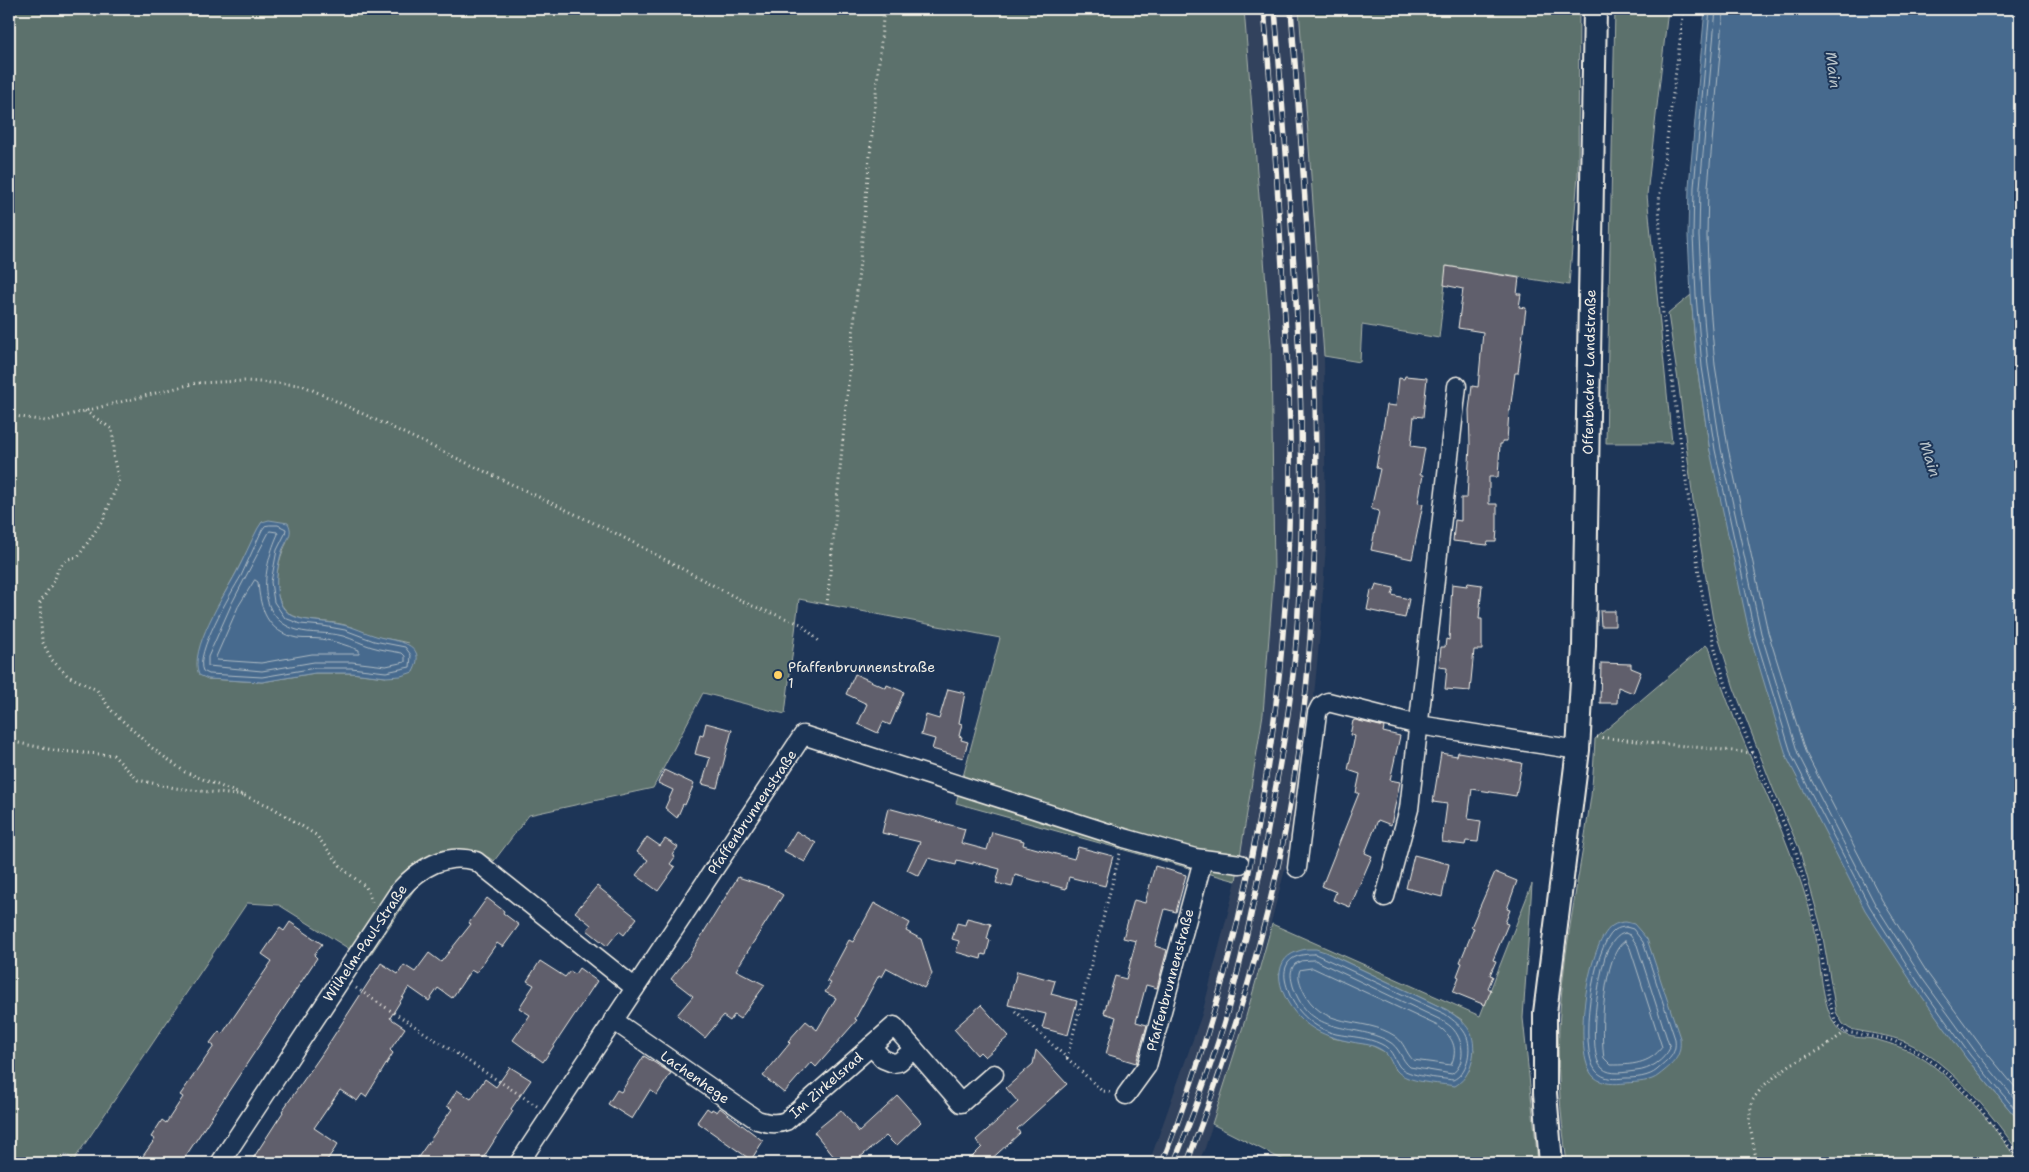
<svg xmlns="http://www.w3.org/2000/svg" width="2029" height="1172" font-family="'Shantell Sans',sans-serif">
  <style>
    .built { fill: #31425d }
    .green { fill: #5c716c; stroke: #a8b1aa; fill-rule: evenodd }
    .water { fill: #476b8e; stroke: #8ca1b2 }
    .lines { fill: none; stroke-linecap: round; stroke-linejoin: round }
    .shore { stroke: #afbbc4; stroke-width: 1 }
    .building { fill: #615f6c; stroke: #f4f1e8 }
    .minor-casing { stroke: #f4f1e8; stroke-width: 21 }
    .major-casing { stroke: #f4f1e8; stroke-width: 26 }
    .path { stroke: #f4f1e8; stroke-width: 3; stroke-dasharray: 1 4; stroke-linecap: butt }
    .minor { stroke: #1d3557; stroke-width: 18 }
    .major { stroke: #1d3557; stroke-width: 22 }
    .rail-casing { stroke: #f4f1e8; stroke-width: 5.5 }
    .rail { stroke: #1d3557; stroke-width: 4; stroke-dasharray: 11; stroke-linecap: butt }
    .poi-dot { fill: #ffd166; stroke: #1d3557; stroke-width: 2 }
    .labels { text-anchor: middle; stroke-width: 4; stroke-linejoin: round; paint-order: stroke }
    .street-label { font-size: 14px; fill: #f4f1e8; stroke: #1d3557 }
    .poi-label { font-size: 14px; fill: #f4f1e8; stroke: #1d3557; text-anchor: start }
    .water-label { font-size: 15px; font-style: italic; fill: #b7c2c8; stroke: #1d3557 }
  </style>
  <rect width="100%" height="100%" fill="#1d3557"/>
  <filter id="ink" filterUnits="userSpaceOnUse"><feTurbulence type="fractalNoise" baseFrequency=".02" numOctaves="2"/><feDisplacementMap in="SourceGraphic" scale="10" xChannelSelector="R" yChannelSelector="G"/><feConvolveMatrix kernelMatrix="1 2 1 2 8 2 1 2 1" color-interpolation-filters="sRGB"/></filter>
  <g filter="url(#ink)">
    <polygon class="built" points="1244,9 1299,9 1324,356 1326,544 1321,622 1314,696 1301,789 1288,858 1245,1020 1205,1148 1198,1163 1149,1163 1202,1014 1236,881 1263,714 1274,573 1271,346"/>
    <g class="green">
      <path d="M9,9H1244L1271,346L1274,573L1263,714L1236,881L956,803L1000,638L799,599L785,714L703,693L653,788L529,815L494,861C474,847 458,853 436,857L367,960L279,905L247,903L74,1160L65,1154L59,1163H9ZM262,522L287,542C275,564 267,609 299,618C311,622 330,621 345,625C355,628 364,633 374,636C385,639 397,640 408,643L386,677L351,673H315L262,682L208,679L222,598L236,573Z"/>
      <polygon points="1299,9 1579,9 1578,175 1569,285 1447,266 1439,338 1362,325 1360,362 1324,356"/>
      <polygon points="1615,9 1668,9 1647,195 1672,443 1606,443"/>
      <path d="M1691,295L1697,367L1710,451L1966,1058L2020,1122V1155C1996,1118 1948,1060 1906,1042C1889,1035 1868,1033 1850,1029L1843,1024L1836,1012L1821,926L1799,848L1774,791L1734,688L1713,620L1693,500L1679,387L1668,314Z"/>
      <path d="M1706,645L1710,650C1738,743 1788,828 1813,922C1821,952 1819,1010 1840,1031C1848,1039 1863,1037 1873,1039C1882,1041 1892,1044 1902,1048C1944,1063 1995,1126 2019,1163H1567C1560,1113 1556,1062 1560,1011C1565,939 1581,868 1591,796C1593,778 1594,758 1595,739Z"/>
      <path d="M1532,884L1523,1018L1538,1163H1289L1212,1124L1245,1020L1272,924L1480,1016ZM1325,952L1447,1010L1462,1020L1474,1050L1469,1071L1395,1070L1391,1059L1385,1052L1371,1045L1332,1038L1286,998L1279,974Z"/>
    </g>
    <g class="water">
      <polygon points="1705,9 2020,9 2020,1122 1966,1058 1913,984 1865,910 1787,758 1750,636 1710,451 1697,367 1691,295 1688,236 1689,186"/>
      <path d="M269,520L288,523C294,535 286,540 282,551C276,569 271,604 291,615C303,622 328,621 343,625C355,627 365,633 376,636C395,642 429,641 413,672L401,676L386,677L351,673H315L262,682L208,679L199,675C188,650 224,596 236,573C244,558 250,543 258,528L262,522Z"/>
      <path d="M1626,922L1634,924L1647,939L1680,1038C1682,1057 1673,1064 1659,1075C1651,1082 1637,1082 1626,1083C1615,1084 1603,1085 1594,1077C1571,1055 1587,944 1612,926C1616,923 1622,922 1626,922Z"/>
      <path d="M1306,949H1316L1325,952L1447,1010C1457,1017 1468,1024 1472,1036C1477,1053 1471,1077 1455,1086C1439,1083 1407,1083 1397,1071C1389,1062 1391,1054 1378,1048C1370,1044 1361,1044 1352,1042C1325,1037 1304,1028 1289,1004C1284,996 1278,982 1280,972C1282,957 1292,952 1306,949Z"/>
    </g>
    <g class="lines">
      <g class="shore">
        <polyline points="1710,9 1694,187 1693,236 1696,295 1702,367 1715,450 1755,635 1792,756 1870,907 1917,981 1970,1055 2020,1115"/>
        <polyline points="1716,9 1700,187 1699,236 1702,294 1708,366 1721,449 1761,633 1798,754 1875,904 1922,978 1975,1051 2020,1105"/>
        <polyline points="1724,9 1708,187 1707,236 1709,294 1715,365 1728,448 1768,632 1805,751 1882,900 1928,974 1981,1046 2020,1093"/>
        <path d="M270,525H278L286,529L285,534L277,550L271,582L274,602L285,618L300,624L323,626L345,630L374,641L405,647L411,655L410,667L386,672L351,668H315L262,677L209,674L203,671C194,654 231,593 241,576C248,561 255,545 262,530L265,526Z"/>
        <path d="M270,531L277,532L278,534C264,565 253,617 297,630C311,634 328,632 343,636C353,639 362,644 372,647C382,650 392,651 402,653L405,656V662L386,666L352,662H314L262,671L208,666V657L232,603Z"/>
        <path d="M255,580L258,582C260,609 267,632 297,638C305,639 313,638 321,639C334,641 346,645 359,650V654H312L261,663L217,660L216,657L238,607Z"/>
        <path d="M1626,927L1633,929L1643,942L1675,1039C1677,1055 1668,1060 1657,1070C1649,1077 1635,1078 1625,1078C1615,1079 1604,1080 1596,1071C1578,1050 1592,947 1615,930C1618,928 1622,927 1626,927Z"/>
        <path d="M1625,933L1630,935L1637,945L1670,1048C1664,1060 1650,1070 1636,1071C1626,1072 1610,1076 1602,1068C1586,1054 1599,971 1607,951C1611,944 1617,934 1625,933Z"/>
        <path d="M1625,941L1630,948L1662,1047C1650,1064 1631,1065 1611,1065L1604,1058C1600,1035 1603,953 1625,941Z"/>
        <path d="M1315,954L1445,1014C1453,1020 1463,1027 1467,1037C1472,1051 1467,1074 1453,1080C1441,1078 1407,1077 1399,1066C1393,1057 1392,1049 1381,1044C1367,1037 1351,1037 1336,1034C1315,1029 1296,1012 1289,993C1286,984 1283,976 1286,967C1290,955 1304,954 1315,954Z"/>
        <path d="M1315,960L1441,1020C1446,1023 1451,1026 1454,1030C1464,1042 1466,1064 1452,1074L1410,1067C1401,1060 1400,1047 1388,1041C1353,1022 1310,1038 1293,986C1291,978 1289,971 1295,964L1301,961Z"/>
        <path d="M1313,968L1438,1026C1452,1036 1459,1048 1451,1065L1413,1060C1406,1053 1404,1042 1395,1036C1363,1015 1321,1032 1302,988C1300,982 1297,976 1300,970Z"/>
      </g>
    </g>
    <g class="building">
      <polygon points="1446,266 1519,278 1517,294 1521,294 1519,307 1526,308 1518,373 1515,373 1510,411 1509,411 1507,441 1502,441 1502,444 1500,444 1498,477 1489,477 1489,504 1497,504 1497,529 1496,542 1488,542 1487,545 1453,541 1455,520 1461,521 1461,498 1467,498 1470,445 1469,410 1472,386 1478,387 1483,332 1458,328 1463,289 1444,285"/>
      <polygon points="1405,376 1427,378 1423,417 1414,416 1411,446 1425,448 1420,475 1423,475 1418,503 1423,504 1412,559 1371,550 1379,511 1371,509 1380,469 1376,468 1387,405 1396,406 1399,378 1404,379"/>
      <polygon points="1468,583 1482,585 1479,619 1482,619 1482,650 1474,650 1470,691 1445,689 1447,668 1439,667 1441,647 1445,647 1446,639 1449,640 1452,584 1467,586"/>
      <polygon points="1376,584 1394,588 1392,595 1409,599 1405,618 1367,610 1371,590 1374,591"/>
      <polygon points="1600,611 1615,611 1615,626 1601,626"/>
      <polygon points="1601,663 1631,664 1631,668 1641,672 1633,693 1618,687 1617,703 1600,703"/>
      <polygon points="855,674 886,688 887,685 904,692 890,725 883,722 878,733 858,724 867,704 846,694"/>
      <polygon points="948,689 965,693 959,723 962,724 959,736 962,737 961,740 968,742 963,758 932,749 935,739 921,735 926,715 939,719"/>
      <polygon points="1355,720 1384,727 1383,732 1400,736 1390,780 1400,782 1391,825 1378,820 1365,853 1372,856 1350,907 1333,900 1336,892 1322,886 1359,793 1356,793 1360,774 1348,770 1355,736 1350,735 1353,721"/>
      <polygon points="706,723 732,730 717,788 702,784 710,758 695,754 700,735 703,736"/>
      <polygon points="1458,752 1522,763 1516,796 1472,789 1468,819 1481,821 1478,842 1466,841 1465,845 1442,842 1447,804 1433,802 1441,753 1457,756"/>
      <polygon points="664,770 694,784 685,805 683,804 677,818 665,808 673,790 658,783"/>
      <polygon points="888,808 965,829 961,843 987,850 992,832 1024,841 1023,845 1074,859 1078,847 1113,856 1105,886 1069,877 1066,889 1015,875 1012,887 996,883 1000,869 973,862 973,864 957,860 956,865 928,858 919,876 907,870 920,842 882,833"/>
      <polygon points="796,831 816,843 805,862 784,851"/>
      <polygon points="647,837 660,846 665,839 678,847 672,855 675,857 670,864 675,867 658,891 636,875 648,860 637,852"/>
      <polygon points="1414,855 1449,864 1442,897 1406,888"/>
      <polygon points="1155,866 1186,875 1176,912 1165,909 1155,946 1167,950 1157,988 1146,985 1136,1022 1147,1025 1136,1063 1106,1054 1116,1017 1104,1013 1115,976 1126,979 1136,941 1123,938 1134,900 1145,903"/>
      <polygon points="1495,872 1517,881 1507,909 1510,910 1505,923 1508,924 1493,960 1496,961 1490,975 1493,976 1488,988 1491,990 1485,1005 1453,992 1459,977 1457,976 1462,963 1460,962 1474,928 1471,927"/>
      <polygon points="738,877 772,888 783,895 736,970 765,985 740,1019 734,1015 730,1021 723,1016 705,1038 677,1015 693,996 671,979 689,956"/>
      <polygon points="597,886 637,918 624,935 619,931 607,946 587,930 591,925 575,912"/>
      <polygon points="487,898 504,911 503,913 519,925 503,947 497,943 476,973 471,970 452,998 438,988 429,1001 409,987 390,1018 405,1028 390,1050 393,1053 366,1097 362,1094 357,1101 340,1090 314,1128 338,1144 325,1163 250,1163 283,1112 282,1111 320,1057 381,963 398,974 404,965 415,972 429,953 441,962 471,924 469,923"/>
      <polygon points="874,903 910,923 906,931 921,939 932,974 924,988 887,968 882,977 879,975 855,1019 857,1020 816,1067 811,1062 784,1093 763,1076 790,1043 788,1041 806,1021 817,1030 836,998 825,992 831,983 827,981 849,940 853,942"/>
      <polygon points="967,918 991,924 987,939 990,940 986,955 982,954 981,959 956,952 959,941 952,939 957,923 965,925"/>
      <polygon points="290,922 322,944 314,955 317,958 181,1163 138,1163 155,1139 151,1137 162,1120 166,1123 183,1097 180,1095 214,1046 210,1043 219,1031 222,1034 272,961 262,954 280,928 284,931"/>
      <polygon points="540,961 565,977 570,971 575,974 579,968 597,981 543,1062 513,1040 530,1015 519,1008 534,985 527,981"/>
      <polygon points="1017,971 1055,981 1051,994 1077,1001 1068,1035 1042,1028 1046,1014 1008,1005"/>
      <polygon points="981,1005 1009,1036 985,1057 980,1052 977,1055 954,1029"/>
      <polygon points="1036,1050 1067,1084 1017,1129 1020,1133 987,1163 966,1163 982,1147 976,1140 1018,1102 1006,1088 1033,1064"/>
      <polygon points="644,1056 671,1073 657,1095 650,1090 632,1119 608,1104 617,1090 621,1092"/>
      <polygon points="510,1067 531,1080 511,1109 513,1111 480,1163 414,1163 452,1109 447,1106 457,1090 471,1099 485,1079 496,1087"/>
      <polygon points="898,1096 921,1122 896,1146 886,1136 853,1163 839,1163 814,1132 841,1110 859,1132"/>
      <polygon points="707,1108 711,1111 712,1109 717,1112 720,1108 763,1141 751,1160 697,1122"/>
    </g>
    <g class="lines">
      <g class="minor-casing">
        <g id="minor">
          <polyline points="1297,868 1317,713 1320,707 1328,702 1419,725 1578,750"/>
          <polyline points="1385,897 1409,809 1457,386"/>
          <path d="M613,1020L757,1120C767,1123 776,1125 786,1121L894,1026L961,1103L994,1074"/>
          <polyline points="871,1046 883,1059 893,1063 899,1062 914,1049"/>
          <polyline points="1126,1095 1147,1066 1203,860"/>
          <path d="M220,1163L400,890C419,868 446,852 476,861L635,988"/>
          <polyline points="519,1163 803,735 1124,838 1195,858 1240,864"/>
        </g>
      </g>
      <g class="major-casing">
        <polyline id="major" points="1551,1163 1545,1093 1545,1013 1578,750 1584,646 1595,9"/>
      </g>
      <g class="path">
        <polyline points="1684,9 1659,201 1663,315 1701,588 1715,649 1727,688 1753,753 1795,849 1817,927 1829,1001 1836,1023 1845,1032 1888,1039 1904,1045 1923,1055 1950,1076 1978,1106 2020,1161"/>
        <polyline points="85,411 112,429 114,446 113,456 119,480 104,518 78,557 68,559 59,567 54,581 40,603 42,641 52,660 68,676 97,690 111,710 152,748 185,772 270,806 316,835 344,870 366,887 372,902"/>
        <polyline points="9,415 45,421 196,383 245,381 302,385 617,534 750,605 801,624 820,642"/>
        <polyline points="827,605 884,9"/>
        <polyline points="1597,737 1753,753"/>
        <polyline points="9,741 58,751 113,755 138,780 175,788 245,796"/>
        <polyline points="356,988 537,1106"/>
        <polyline points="1015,1011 1067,1058 1120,853"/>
        <polyline points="1067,1058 1102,1091 1111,1092"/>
        <polyline points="1759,1163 1755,1153 1749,1121 1752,1101 1763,1086 1791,1064 1822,1049 1845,1032"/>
      </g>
      <use href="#minor" class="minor"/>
      <use href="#major" class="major"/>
      <g class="rail-casing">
        <g id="rail">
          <path d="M1162,1163C1248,946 1288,712 1290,479C1291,414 1287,349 1283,285C1278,193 1272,101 1264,9"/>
          <path d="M1174,1163C1195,1110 1215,1057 1230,1002C1246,942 1259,880 1270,818C1280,764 1290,710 1295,655C1313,440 1291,223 1275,9"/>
          <path d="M1187,1163C1223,1068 1255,971 1277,871C1289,817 1297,762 1304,708C1309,667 1311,626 1313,585C1323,393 1305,200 1291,9"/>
        </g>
      </g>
      <use href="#rail" class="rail"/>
    </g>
  </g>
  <circle class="poi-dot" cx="778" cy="675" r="5"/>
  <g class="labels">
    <g class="street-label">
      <text transform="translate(1589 372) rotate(-89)" y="5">Offenbacher Landstraße</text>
      <text transform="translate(752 812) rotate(-56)" y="5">Pfaffenbrunnenstraße</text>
      <text transform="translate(365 943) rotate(-56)" y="5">Wilhelm-Paul-Straße</text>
      <text transform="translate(1170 980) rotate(-75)" y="5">Pfaffenbrunnenstraße</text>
      <text transform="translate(695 1077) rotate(35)" y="5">Lachenhege</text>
      <text transform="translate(826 1085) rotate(-41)" y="5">Im Zirkelsrad</text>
    </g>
    <g class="poi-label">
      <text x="788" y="672">Pfaffenbrunnenstraße<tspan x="788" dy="16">1</tspan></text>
    </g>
    <g class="water-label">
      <text transform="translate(1833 70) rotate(83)" y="5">Main</text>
      <text transform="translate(1930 459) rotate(72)" y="5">Main</text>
    </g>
  </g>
  <rect width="2029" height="1172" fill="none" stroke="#1d3557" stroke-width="30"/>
  <rect x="15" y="15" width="1999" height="1142" fill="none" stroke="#f4f1e8" stroke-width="2" filter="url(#ink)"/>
</svg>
